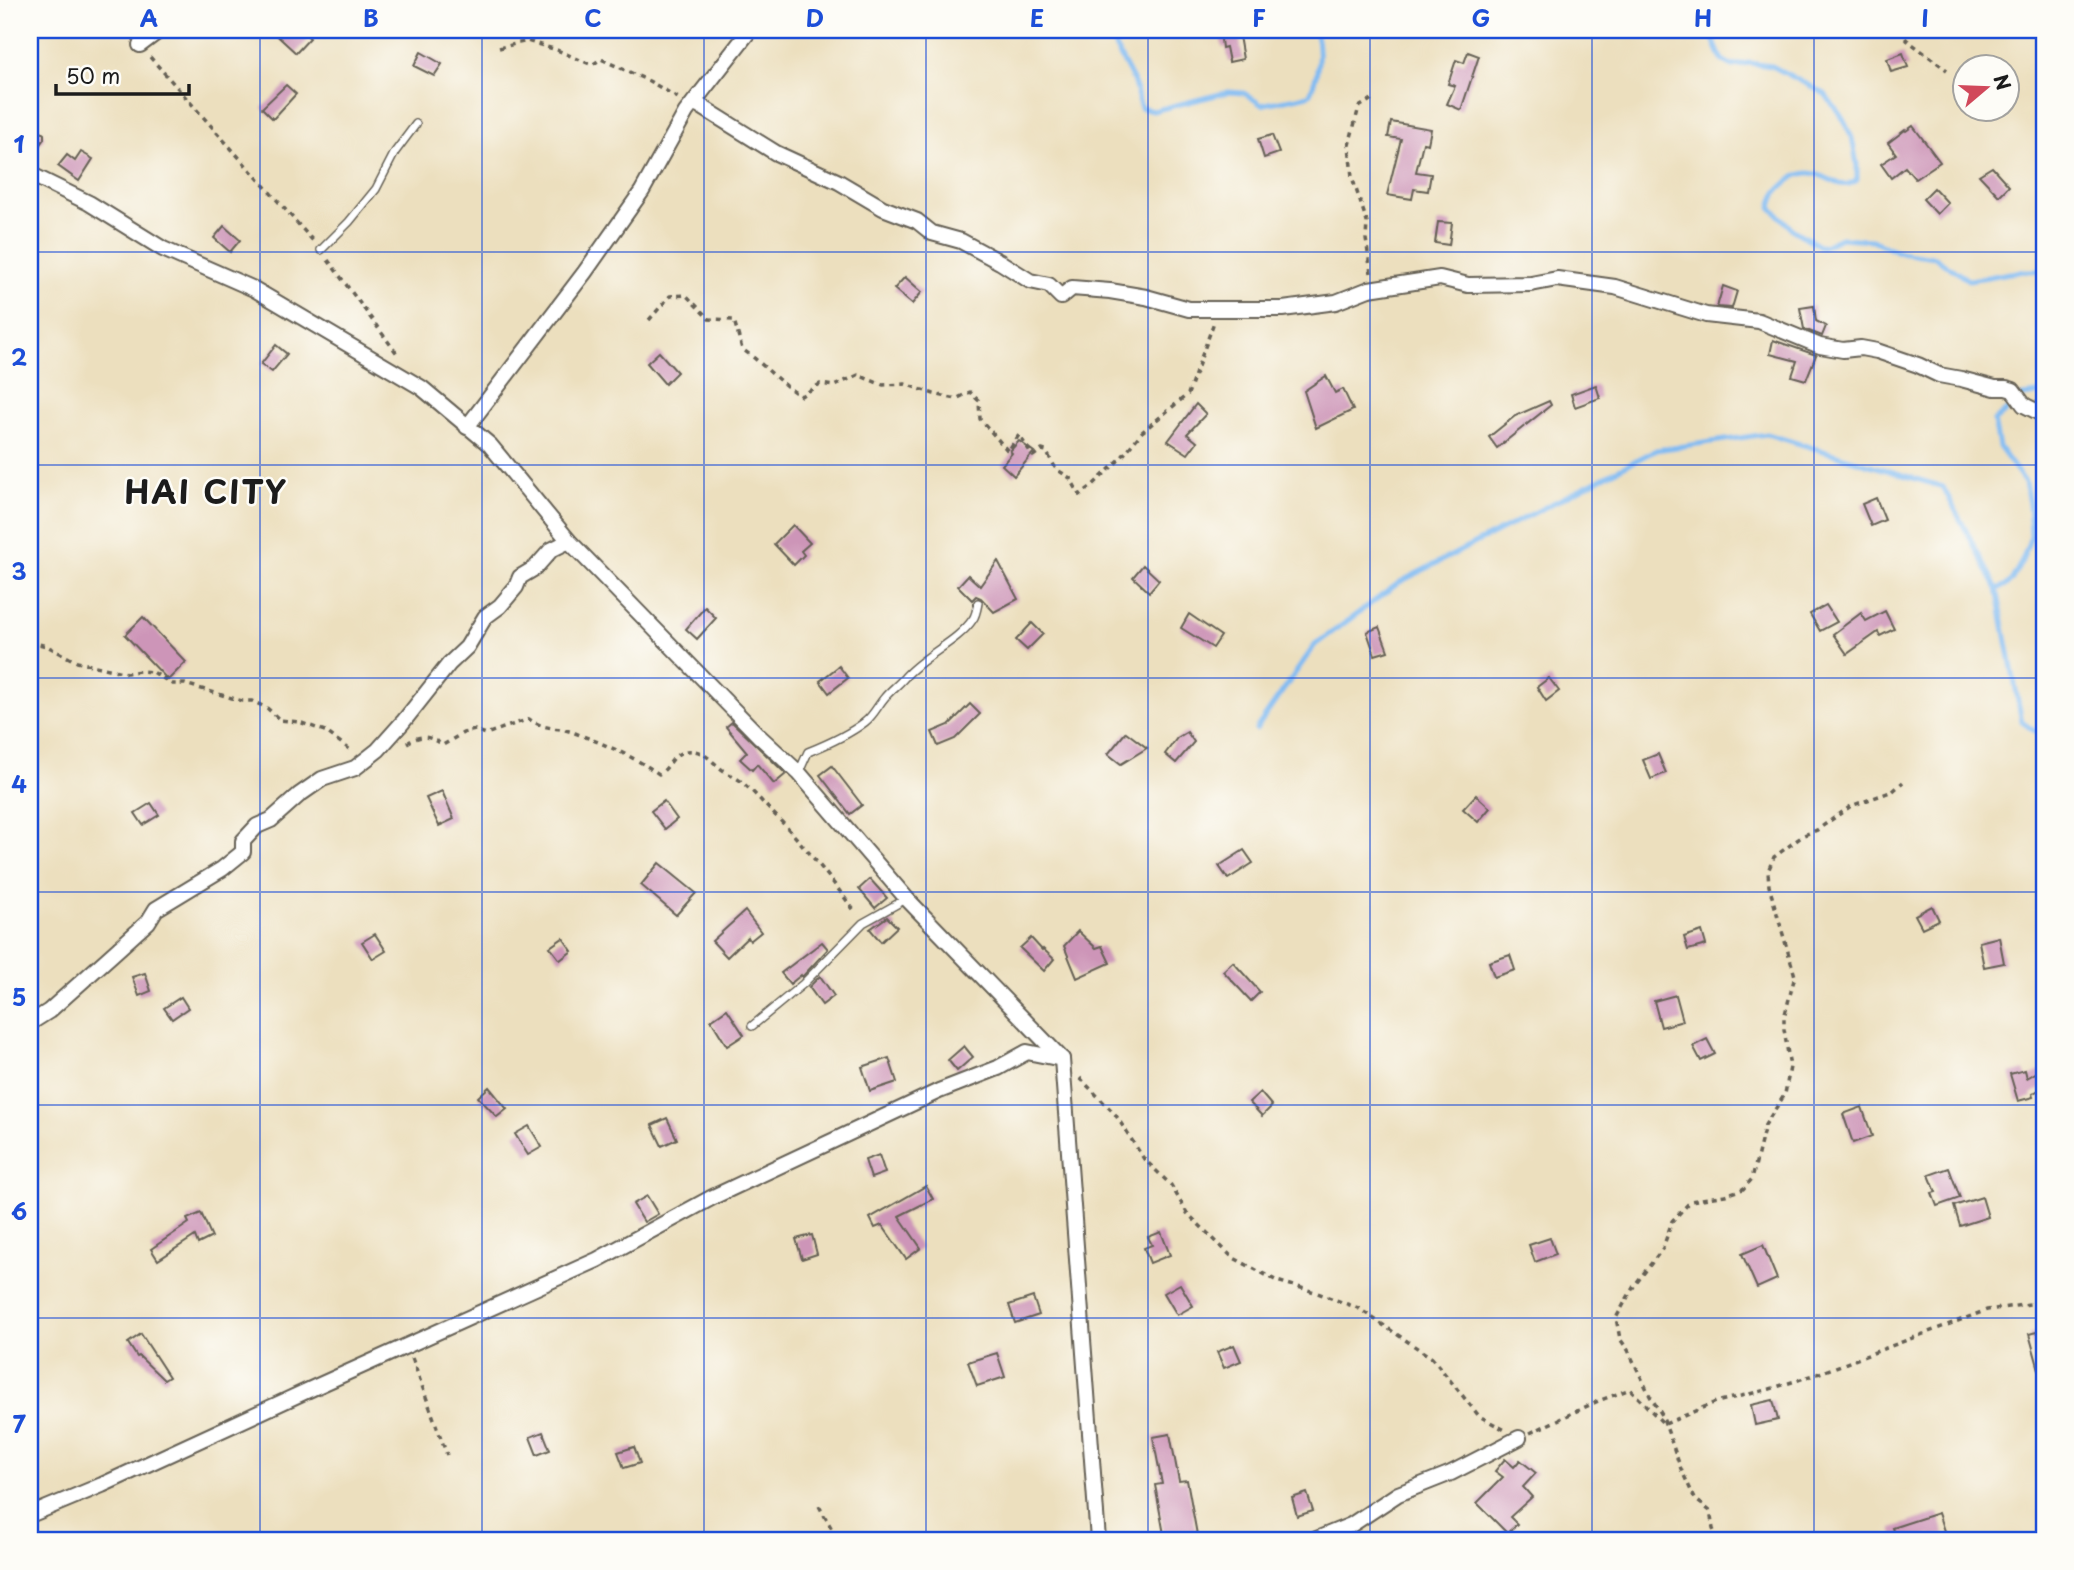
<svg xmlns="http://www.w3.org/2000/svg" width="2074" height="1570" font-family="'Playpen Sans',sans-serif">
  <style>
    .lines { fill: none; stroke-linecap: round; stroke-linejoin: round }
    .stream { stroke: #81bbf2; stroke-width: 5 }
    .building { fill: #cd95b8 }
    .service-casing { stroke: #656055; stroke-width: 10 }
    .minor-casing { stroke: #656055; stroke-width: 18 }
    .path { stroke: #656055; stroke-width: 3.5; stroke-dasharray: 5 5; stroke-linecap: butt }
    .service { stroke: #fff; stroke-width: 7 }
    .minor { stroke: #fff; stroke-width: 14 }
    .grid { fill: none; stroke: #1d4ed8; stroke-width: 2; stroke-opacity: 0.55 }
    .labels { text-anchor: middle; stroke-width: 5; stroke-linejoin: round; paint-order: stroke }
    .district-label { font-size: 32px; font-weight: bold; letter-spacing: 2px; fill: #1c1c1c; stroke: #fdfcf7 }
    .neatline { fill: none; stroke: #1d4ed8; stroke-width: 2.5 }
    .grid-label { font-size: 23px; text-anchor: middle; font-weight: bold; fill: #1d4ed8 }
  </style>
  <rect width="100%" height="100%" fill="#fdfcf7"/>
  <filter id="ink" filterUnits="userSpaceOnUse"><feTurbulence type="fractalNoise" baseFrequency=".0143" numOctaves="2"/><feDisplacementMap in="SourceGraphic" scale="14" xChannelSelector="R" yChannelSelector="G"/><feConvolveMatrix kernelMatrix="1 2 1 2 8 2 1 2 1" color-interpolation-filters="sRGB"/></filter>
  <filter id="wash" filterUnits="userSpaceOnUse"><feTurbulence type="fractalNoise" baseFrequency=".00686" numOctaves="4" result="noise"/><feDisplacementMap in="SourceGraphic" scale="28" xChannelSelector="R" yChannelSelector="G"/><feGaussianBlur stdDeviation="1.57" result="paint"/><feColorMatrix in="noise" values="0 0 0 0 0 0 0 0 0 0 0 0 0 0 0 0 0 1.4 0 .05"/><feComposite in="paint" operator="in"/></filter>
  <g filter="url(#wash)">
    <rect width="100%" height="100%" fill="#ecdfbe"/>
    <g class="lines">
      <g class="stream">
        <path d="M1106,30L1133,80L1141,108L1153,111L1228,92L1244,93L1262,105C1278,100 1294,100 1310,94C1319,73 1321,52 1315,30"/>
        <path d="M1709,30L1722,60L1733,66L1749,63L1772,66L1825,94L1844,120L1852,138L1857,164V180C1835,197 1821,158 1790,180C1779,188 1774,194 1771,207L1793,230L1822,247L1841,238L1872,240L1899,252L1935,257L1968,280C1993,277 2019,269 2044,271"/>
        <polyline points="1997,589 2007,585 2011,581 2022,561 2031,536 2029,504 2025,482 1999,447 1994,421 2023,396 2044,393"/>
        <polyline points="1256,729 1315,645 1400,582 1656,450 1767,434 1943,487 1997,589 2022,722 2044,738"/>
      </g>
    </g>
    <g id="blocks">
      <g class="building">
        <polygon points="271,30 301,30 310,38 296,53"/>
        <polygon points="1238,30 1243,59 1229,62 1226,47 1222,48 1220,31"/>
        <polygon points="421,52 442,64 434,76 414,66"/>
        <polygon points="1468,52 1479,56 1461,110 1447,104 1455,86 1448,84 1456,60 1464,63"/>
        <polygon points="1903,53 1908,67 1891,72 1887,59"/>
        <polygon points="286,85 296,94 273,119 262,108"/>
        <polygon points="1391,122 1431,129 1428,144 1423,143 1416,172 1431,174 1428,191 1414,189 1412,199 1387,195 1401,139 1388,137"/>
        <polygon points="30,123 44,134 44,139 30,158"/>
        <polygon points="1913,126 1940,162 1915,179 1905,167 1891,178 1881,164 1896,154 1888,143 1905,130 1906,131"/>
        <polygon points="1272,135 1279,153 1264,158 1258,139"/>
        <polygon points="81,152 93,159 79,181 58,166 67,155 75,161"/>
        <polygon points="1992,167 2009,186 1999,196 1979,175"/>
        <polygon points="1934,188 1948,203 1937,214 1923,199"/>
        <polygon points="1438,222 1452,223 1449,245 1435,243"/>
        <polygon points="224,226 240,240 230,252 214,238"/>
        <polygon points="905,277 922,292 912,304 894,289"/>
        <polygon points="1723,286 1737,291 1732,308 1717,307"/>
        <polygon points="1814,306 1816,321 1826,326 1822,336 1804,329 1800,308"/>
        <polygon points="1773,340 1816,355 1806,380 1792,376 1797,361 1770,354"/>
        <polygon points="276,345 287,354 272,372 261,364"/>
        <polygon points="659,352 677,372 665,384 647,363"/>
        <polygon points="1326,376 1335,393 1343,389 1353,410 1316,428 1304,391"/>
        <polygon points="1596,385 1600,398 1575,407 1571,394"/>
        <polygon points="1549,401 1551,405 1497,448 1489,437 1515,416"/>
        <polygon points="1196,404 1206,414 1187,434 1197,442 1188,454 1168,441"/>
        <polygon points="1019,441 1034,452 1014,476 1002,465 1012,453 1010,451"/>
        <polygon points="1876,498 1885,520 1871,526 1862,504"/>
        <polygon points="793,525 810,543 801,551 804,555 794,565 774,544"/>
        <polygon points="998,561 1018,599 994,612 981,598 976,596 972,600 958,586 968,575 980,586"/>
        <polygon points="1143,565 1159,580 1149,592 1133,577"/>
        <polygon points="1826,605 1837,622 1820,631 1810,614"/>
        <polygon points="705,607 716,618 697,639 686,629"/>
        <polygon points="1885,611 1894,629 1880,636 1878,632 1847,654 1833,634 1861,613 1866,621"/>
        <polygon points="1189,614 1221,636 1213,648 1181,628"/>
        <polygon points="143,617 186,662 168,680 125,635"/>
        <polygon points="1032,623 1043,634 1027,650 1016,640"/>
        <polygon points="1379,627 1388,651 1375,655 1367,632"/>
        <polygon points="839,666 848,678 829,693 820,681"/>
        <polygon points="1549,678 1559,691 1546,701 1537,687"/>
        <polygon points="970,704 980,714 955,739 938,746 932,732 949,725"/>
        <polygon points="732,722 786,774 774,784 757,764 752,770 740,759 747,752 726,727"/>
        <polygon points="1126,732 1147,748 1121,764 1108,754"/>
        <polygon points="1187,732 1194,742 1176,763 1165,754 1177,738"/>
        <polygon points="1658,754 1666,773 1651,779 1643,760"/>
        <polygon points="832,766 862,805 850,814 820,775"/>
        <polygon points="442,791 454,819 439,826 426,798"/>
        <polygon points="1476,795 1490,808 1478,822 1463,809"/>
        <polygon points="664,801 677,819 665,829 651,811"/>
        <polygon points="151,803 159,815 143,825 135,813"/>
        <polygon points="1244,850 1253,863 1228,879 1219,866"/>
        <polygon points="659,863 696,893 676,915 641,885"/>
        <polygon points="870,879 887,898 875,908 859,889"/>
        <polygon points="1932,906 1939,920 1922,928 1915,915"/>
        <polygon points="745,911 761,932 750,941 748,937 727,957 712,941"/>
        <polygon points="887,917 897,927 881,942 870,929"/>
        <polygon points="1078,931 1096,948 1102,946 1110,963 1077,978 1064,946"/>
        <polygon points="1702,931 1706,945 1688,950 1684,937"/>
        <polygon points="375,934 386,951 373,959 362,942"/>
        <polygon points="1999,937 2004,963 1984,967 1979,942"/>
        <polygon points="563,938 572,951 560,960 550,947"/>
        <polygon points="1031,938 1042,950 1043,949 1054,959 1044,971 1020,948"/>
        <polygon points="822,942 828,949 802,977 801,975 790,984 781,973"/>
        <polygon points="1510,955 1515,970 1494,977 1489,962"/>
        <polygon points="1233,962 1260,992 1251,1001 1223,971"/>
        <polygon points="145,973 151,991 139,996 132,977"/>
        <polygon points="820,976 834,996 822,1005 809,987"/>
        <polygon points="1676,995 1683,1021 1661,1027 1654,1001"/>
        <polygon points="181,997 188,1008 172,1019 164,1008"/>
        <polygon points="727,1009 744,1035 727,1046 711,1020"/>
        <polygon points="1707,1039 1715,1054 1701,1061 1693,1046"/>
        <polygon points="964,1046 973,1057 957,1071 948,1060"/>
        <polygon points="889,1058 897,1082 870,1091 862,1067"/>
        <polygon points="2044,1068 2044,1087 2032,1094 2033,1097 2018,1101 2010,1074 2025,1070 2027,1078"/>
        <polygon points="489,1087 507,1109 497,1117 478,1097"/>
        <polygon points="1260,1092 1272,1106 1262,1116 1249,1102"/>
        <polygon points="1862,1107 1872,1136 1853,1143 1843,1114"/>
        <polygon points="667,1118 677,1139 662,1146 652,1125"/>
        <polygon points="529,1126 542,1147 528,1155 515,1134"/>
        <polygon points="879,1155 885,1173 871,1178 865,1160"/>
        <polygon points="1949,1168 1960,1198 1937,1206 1932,1193 1936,1192 1929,1175"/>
        <polygon points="926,1186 933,1199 899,1216 921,1248 906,1259 882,1225 875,1228 870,1218"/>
        <polygon points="647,1196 658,1214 644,1222 633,1204"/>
        <polygon points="1982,1197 1988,1217 1960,1226 1954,1206"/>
        <polygon points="201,1213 212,1237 198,1244 195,1236 158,1260 151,1249 189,1223 187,1219"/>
        <polygon points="1161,1232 1170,1255 1150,1263 1144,1248 1152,1245 1148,1237"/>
        <polygon points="812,1235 817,1254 802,1259 796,1239"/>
        <polygon points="1550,1238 1556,1254 1535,1262 1529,1245"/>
        <polygon points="1763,1245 1777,1279 1757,1288 1742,1254"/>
        <polygon points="1180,1284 1193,1306 1177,1315 1164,1293"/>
        <polygon points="1033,1297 1039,1315 1015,1323 1009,1305"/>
        <polygon points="2044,1330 2044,1372 2040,1373 2029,1334"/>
        <polygon points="141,1334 169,1377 164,1380 139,1356 137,1357 128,1343"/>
        <polygon points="1234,1345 1241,1361 1224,1368 1217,1352"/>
        <polygon points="997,1353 1005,1377 977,1386 968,1362"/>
        <polygon points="1773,1400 1778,1420 1755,1425 1751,1405"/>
        <polygon points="543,1432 550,1450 537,1455 530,1437"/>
        <polygon points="1170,1434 1179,1481 1187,1480 1198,1540 1165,1540 1155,1485 1162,1484 1153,1437"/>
        <polygon points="634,1447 640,1463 624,1468 618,1452"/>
        <polygon points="1505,1459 1514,1467 1520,1460 1536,1473 1523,1487 1532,1497 1510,1517 1517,1524 1507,1533 1477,1503 1503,1477 1495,1471"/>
        <polygon points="1307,1493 1313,1511 1297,1516 1292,1498"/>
        <polygon points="1938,1513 1945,1534 1931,1537 1931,1535 1915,1540 1896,1540 1892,1528"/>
      </g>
    </g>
  </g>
  <g filter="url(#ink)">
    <use href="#blocks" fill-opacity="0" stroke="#656055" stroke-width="2"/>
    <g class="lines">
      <g class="service-casing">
        <g id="service">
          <polyline points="321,250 349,222 376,189 395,152 416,124"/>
          <path d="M799,772L808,752C828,744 848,735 865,722C874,715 878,705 885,697C891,690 898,685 904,678C922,656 958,642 973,619C976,615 977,608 978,603"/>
          <polyline points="752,1026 803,984 863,923 906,899"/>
        </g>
      </g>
      <g class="minor-casing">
        <g id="minor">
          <polyline points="140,45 160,30"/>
          <polyline points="694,102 776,153 839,182 883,208 917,221 932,233 961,241 1000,262 1030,281 1049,285 1061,297 1072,288 1110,291 1146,297 1189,309 1283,309 1336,302 1369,289 1440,278 1468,285 1531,284 1557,279 1615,287 1706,315 1759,321 1820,346 1843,350 1861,348 1877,351 1918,365 1939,375 1961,379 1995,388 2006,388 2013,390 2024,405 2044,415"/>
          <polyline points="30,174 89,203 163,249 254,289 422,388 490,445 569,541 759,736 799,773 907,899 1062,1059"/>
          <polyline points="467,427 585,272 642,191 686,112 750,30"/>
          <polyline points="30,1023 49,1011 116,951 148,922 156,909 222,869 243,852 243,841 257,826 271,820 299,795 322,779 355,768 378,750 403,722 449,664 467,647 485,617 500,606 516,587 520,577 535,568 551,550 569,541"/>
          <polyline points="30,1515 102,1485 313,1388 597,1260 713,1197 939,1091 998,1068 1027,1052 1062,1059 1098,1540"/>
          <polyline points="1314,1540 1351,1525 1398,1494 1451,1473 1519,1438"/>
        </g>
      </g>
      <g class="path">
        <polyline points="1899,30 1907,40 1947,70"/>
        <polyline points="499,48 527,41 557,50 592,65 601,59 649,81 680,99"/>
        <polyline points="150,57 315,243"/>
        <polyline points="328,260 398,355"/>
        <polyline points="1371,273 1366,239 1367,222 1352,177 1349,145 1359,107 1372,99"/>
        <path d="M649,320L670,296L686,295L709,319L734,320L742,349C763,363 780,384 801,396L820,384L834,386L858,375L883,385L905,384L934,394L956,399L970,392L979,401L980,419L1008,451L1019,435L1033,456L1042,450L1046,451L1056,469L1070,478L1080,495L1093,485L1121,458L1142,432L1188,394L1214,322"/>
        <polyline points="30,642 47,646 77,662 127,673 140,671 153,672 172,684 185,684 242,701 252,701 267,708 280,720 299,722 325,731 353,752"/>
        <path d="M407,743C421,734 430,736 443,745L463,733L475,730L486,734L529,719C546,731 557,726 575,733C604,744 633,756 659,774C670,768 672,753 687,751C702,749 709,759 719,767C726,773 735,777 742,782C750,789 758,797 765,805C799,838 828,875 856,913"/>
        <polyline points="1080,1078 1115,1114 1144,1159 1171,1185 1187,1213 1232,1257 1277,1281 1315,1292 1358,1308 1432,1358 1479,1416 1505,1430"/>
        <polyline points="412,1358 447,1455"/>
        <polyline points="1665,1424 1716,1402 1770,1389 1817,1374 1987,1310 2044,1302"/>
        <polyline points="1530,1433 1598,1401 1630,1389 1663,1423"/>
        <polyline points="819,1506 838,1540"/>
        <polyline points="1718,1540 1713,1529 1710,1511 1695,1499 1681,1469 1662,1415 1650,1396 1628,1350 1620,1339 1616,1318 1634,1286 1663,1248 1672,1221 1691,1201 1725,1195 1743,1189 1752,1179 1765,1125 1785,1094 1790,1067 1784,1029 1784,1018 1795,976 1769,886 1768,871 1774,857 1804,835 1817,830 1851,806 1893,791 1903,782"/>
      </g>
      <use href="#service" class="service"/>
      <use href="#minor" class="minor"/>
    </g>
  </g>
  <path class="grid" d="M260,30V1540M482,30V1540M704,30V1540M926,30V1540M1148,30V1540M1370,30V1540M1592,30V1540M1814,30V1540M30,252H2044M30,465H2044M30,678H2044M30,892H2044M30,1105H2044M30,1318H2044"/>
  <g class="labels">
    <g class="district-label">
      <text x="206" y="504">HAI CITY</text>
    </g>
  </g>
  <rect width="2074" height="1570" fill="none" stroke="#fdfcf7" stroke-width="77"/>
  <g transform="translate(1986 88) rotate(71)"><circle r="33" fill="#fdfcf7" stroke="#a3a29f" stroke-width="2"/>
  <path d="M0-5L12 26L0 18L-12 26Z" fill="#d1495b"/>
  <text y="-10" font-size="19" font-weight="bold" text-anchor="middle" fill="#1c1c1c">N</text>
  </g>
  <path d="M56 84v10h133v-10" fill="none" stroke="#1c1c1c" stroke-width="3.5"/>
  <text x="66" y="84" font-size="21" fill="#1c1c1c" stroke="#fdfcf7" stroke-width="5" paint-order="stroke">50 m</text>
  <rect x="38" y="38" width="1998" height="1494" class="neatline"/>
  <g class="grid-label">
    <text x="149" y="27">A</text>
    <text x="371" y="27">B</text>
    <text x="593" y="27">C</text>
    <text x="815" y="27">D</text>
    <text x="1037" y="27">E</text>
    <text x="1259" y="27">F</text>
    <text x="1481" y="27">G</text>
    <text x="1703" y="27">H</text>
    <text x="1925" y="27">I</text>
    <text x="19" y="153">1</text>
    <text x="19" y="366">2</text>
    <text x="19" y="580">3</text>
    <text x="19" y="793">4</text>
    <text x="19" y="1006">5</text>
    <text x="19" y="1220">6</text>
    <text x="19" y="1433">7</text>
  </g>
</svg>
